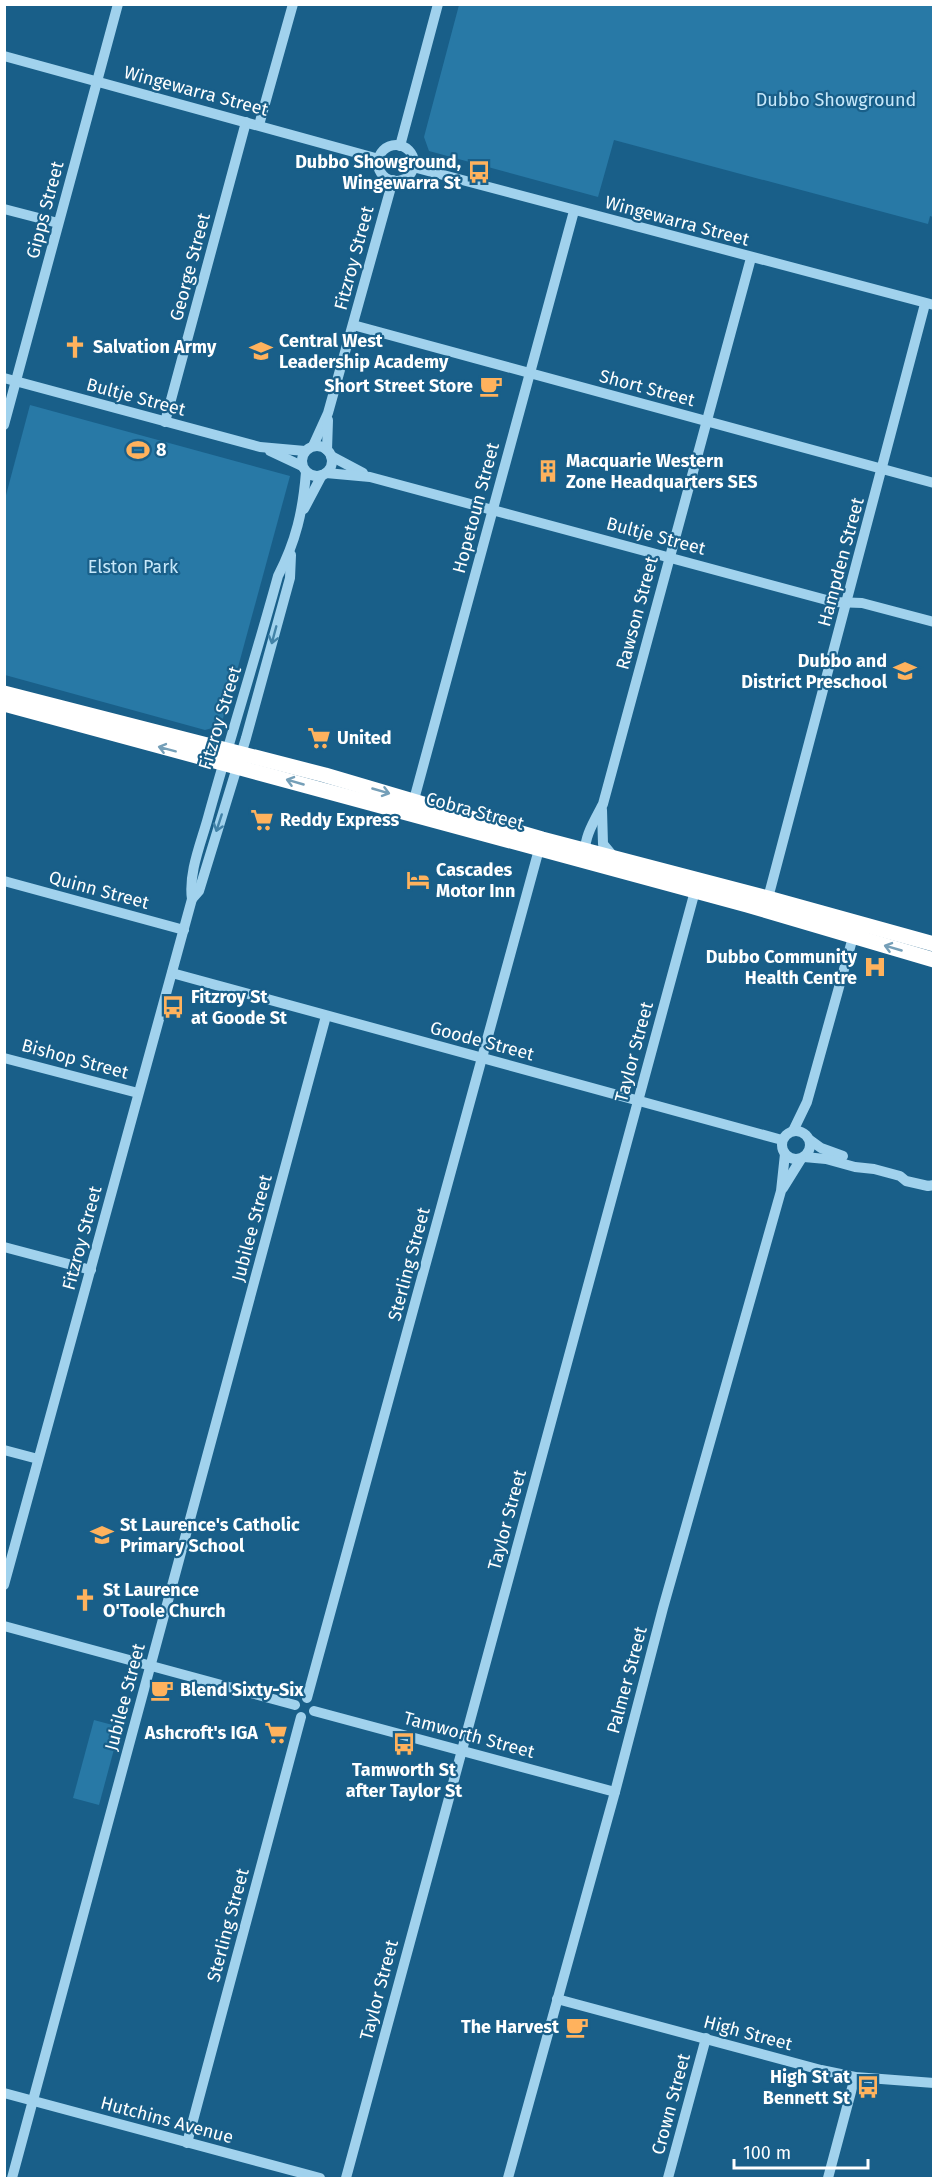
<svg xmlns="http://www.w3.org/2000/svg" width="938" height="2183" font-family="'Fira Sans',sans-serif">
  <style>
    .green { fill: #2879a6 }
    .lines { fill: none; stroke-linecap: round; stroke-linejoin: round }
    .minor { stroke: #a1d2ed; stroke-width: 10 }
    .highway { stroke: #fff; stroke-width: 15 }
    .oneway { stroke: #4282a7 }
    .oneway2 { stroke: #759fb8 }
    .labels { text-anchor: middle; stroke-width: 4.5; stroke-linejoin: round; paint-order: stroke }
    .street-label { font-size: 18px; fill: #fff; stroke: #195f89 }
    .park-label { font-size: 18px; fill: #c7e8fa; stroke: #195f89 }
    .poi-label { font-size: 18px; font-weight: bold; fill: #fff; stroke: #195f89; text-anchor: start }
  </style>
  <rect width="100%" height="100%" fill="#195f89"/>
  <g class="green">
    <polygon points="459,5 933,5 933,217 930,216 928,224 614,140 598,197 429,151 424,137"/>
    <polygon points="30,405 290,476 231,693 223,718 216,727 205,730 5,675 5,499"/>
    <polygon points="94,1720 120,1727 99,1805 73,1798"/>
  </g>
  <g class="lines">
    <g class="minor">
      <polyline points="4,56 379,159"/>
      <polyline points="259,125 293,4"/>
      <circle cx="396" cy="163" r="18"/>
      <polyline points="400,146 438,4"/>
      <polyline points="413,167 934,305"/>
      <polyline points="4,209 58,223"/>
      <polyline points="353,325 934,483"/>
      <polyline points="4,378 260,447 305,451"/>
      <polyline points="165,422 246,122"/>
      <polyline points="4,425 118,4"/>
      <polyline points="313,446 328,413 393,180"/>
      <circle cx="317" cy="461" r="15"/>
      <polyline points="327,450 328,420"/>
      <polyline points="270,451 302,466"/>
      <polyline points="331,456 363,473"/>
      <polyline points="326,473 370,477 834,602 862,603 934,622"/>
      <polyline points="304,509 322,475"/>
      <polyline points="412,807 574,211"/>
      <polyline points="602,810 603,844 613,856"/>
      <path d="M586,855C582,839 596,818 603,804L751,258"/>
      <polyline points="4,881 184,930"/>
      <polyline points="768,898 925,304"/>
      <polyline points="192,899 199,891 246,738 290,578 291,555"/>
      <polyline points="172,973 782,1140"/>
      <polyline points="4,1058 138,1093"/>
      <circle cx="796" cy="1145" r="14"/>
      <polyline points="793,1131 807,1102 853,937"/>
      <polyline points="810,1140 821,1148 843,1156"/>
      <polyline points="804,1157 826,1159 855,1167 874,1169 900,1176 906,1181 928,1186 934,1185"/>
      <polyline points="783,1188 801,1159"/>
      <polyline points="4,1247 91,1270"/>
      <polyline points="4,1450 38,1459"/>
      <path d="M4,1585L192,899C188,872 202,841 209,814C231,735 256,656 278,576C296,541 303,511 306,472"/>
      <polyline points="4,1626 295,1705"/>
      <polyline points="307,1698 541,842"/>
      <polyline points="314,1711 615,1792"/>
      <polyline points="557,1999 821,2070 855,2077 934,2083"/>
      <polyline points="4,2093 320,2178"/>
      <polyline points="187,2143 301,1717"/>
      <polyline points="12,2178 326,1016"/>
      <polyline points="346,2178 695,891 693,885"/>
      <polyline points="508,2178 615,1792 663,1608 781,1191 785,1154"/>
      <polyline points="668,2178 706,2038"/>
      <polyline points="828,2178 855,2077"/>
    </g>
    <g class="highway">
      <polyline points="4,693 325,775 542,839 768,898 934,944"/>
      <polyline points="4,704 747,905 934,960"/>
    </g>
  </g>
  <defs><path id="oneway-shaft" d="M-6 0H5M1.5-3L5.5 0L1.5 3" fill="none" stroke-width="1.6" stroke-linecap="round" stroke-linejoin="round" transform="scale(1.5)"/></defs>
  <g class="oneway">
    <use href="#oneway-shaft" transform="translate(274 635) rotate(105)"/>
    <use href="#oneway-shaft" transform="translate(219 823) rotate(108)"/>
  </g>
  <g class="oneway2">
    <use href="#oneway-shaft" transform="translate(167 749) rotate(-165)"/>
    <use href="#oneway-shaft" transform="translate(295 782) rotate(-164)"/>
    <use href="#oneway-shaft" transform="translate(381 791) rotate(16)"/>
    <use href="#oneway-shaft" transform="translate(893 948) rotate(-164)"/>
  </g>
  <defs>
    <g id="bus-bare" transform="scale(1.8)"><path d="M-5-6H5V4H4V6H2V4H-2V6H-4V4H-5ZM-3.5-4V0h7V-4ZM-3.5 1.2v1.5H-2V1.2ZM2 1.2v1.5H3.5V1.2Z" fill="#ffb25d" stroke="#195f89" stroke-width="2.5" paint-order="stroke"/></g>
    <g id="church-bare" transform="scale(1.8)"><path d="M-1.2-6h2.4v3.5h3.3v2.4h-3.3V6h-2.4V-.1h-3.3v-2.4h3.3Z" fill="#ffb25d" stroke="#195f89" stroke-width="2.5" paint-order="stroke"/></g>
    <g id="university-bare" transform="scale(1.8)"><path d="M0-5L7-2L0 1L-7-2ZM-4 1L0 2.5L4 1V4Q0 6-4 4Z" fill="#ffb25d" stroke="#195f89" stroke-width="2.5" paint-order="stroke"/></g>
    <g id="cafe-bare" transform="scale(1.8)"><path d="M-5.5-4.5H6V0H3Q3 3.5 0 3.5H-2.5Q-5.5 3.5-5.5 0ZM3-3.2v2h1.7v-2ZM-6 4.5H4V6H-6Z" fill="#ffb25d" stroke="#195f89" stroke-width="2.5" paint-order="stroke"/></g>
    <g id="stadium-bare" transform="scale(1.8)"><path d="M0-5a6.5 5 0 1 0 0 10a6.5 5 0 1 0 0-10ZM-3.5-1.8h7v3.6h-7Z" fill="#ffb25d" stroke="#195f89" stroke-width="2.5" paint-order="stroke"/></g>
    <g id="building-bare" transform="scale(1.8)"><path d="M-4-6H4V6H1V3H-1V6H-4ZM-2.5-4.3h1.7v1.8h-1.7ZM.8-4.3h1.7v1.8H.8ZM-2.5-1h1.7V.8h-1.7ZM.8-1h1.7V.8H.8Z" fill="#ffb25d" stroke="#195f89" stroke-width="2.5" paint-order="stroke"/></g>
    <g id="school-bare" transform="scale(1.8)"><path d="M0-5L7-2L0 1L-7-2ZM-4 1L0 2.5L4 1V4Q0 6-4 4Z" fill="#ffb25d" stroke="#195f89" stroke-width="2.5" paint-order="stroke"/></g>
    <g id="supermarket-bare" transform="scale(1.8)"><path d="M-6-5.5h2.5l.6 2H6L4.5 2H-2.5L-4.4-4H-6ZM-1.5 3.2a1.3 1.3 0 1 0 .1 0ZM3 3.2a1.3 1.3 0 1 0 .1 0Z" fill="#ffb25d" stroke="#195f89" stroke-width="2.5" paint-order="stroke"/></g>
    <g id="hotel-bare" transform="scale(1.8)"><path d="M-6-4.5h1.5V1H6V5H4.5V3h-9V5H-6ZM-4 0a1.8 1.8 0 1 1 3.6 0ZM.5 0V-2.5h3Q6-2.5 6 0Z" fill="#ffb25d" stroke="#195f89" stroke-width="2.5" paint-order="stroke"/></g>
    <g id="hospital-bare" transform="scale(1.8)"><path d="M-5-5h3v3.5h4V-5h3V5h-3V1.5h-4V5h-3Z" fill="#ffb25d" stroke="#195f89" stroke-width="2.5" paint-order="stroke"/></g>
  </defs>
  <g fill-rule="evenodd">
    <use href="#bus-bare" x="479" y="172"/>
    <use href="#church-bare" x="75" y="347"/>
    <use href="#university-bare" x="261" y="351"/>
    <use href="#cafe-bare" x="491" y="386"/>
    <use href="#stadium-bare" x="138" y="450"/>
    <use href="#building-bare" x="548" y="471"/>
    <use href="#school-bare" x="905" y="671"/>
    <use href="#supermarket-bare" x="319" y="738"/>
    <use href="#supermarket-bare" x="262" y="820"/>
    <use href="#hotel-bare" x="418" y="880"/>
    <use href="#hospital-bare" x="875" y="967"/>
    <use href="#bus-bare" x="173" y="1007"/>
    <use href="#school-bare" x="102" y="1535"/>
    <use href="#church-bare" x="85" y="1600"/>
    <use href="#cafe-bare" x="162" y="1690"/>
    <use href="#supermarket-bare" x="276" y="1733"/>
    <use href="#bus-bare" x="404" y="1744"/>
    <use href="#cafe-bare" x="577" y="2027"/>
    <use href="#bus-bare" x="868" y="2087"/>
  </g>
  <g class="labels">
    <g class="street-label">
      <text transform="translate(196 91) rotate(15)" y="6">Wingewarra Street</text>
      <text transform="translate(45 210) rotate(-75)" y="6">Gipps Street</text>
      <text transform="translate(677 221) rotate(15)" y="6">Wingewarra Street</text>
      <text transform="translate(354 258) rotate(-75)" y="6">Fitzroy Street</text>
      <text transform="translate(190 267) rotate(-75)" y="6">George Street</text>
      <text transform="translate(647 388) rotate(15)" y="6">Short Street</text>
      <text transform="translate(136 397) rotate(15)" y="6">Bultje Street</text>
      <text transform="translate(476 508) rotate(-75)" y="6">Hopetoun Street</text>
      <text transform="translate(656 536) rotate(15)" y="6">Bultje Street</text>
      <text transform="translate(841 562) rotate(-75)" y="6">Hampden Street</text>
      <text transform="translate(637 613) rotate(-75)" y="6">Rawson Street</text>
      <text transform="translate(220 718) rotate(-73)" y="6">Fitzroy Street</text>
      <text transform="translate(475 811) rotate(15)" y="6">Cobra Street</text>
      <text transform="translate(99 890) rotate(15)" y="6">Quinn Street</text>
      <text transform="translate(482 1041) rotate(15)" y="6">Goode Street</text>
      <text transform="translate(634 1052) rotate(-75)" y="6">Taylor Street</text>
      <text transform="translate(75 1059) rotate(15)" y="6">Bishop Street</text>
      <text transform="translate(252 1228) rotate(-75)" y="6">Jubilee Street</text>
      <text transform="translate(82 1238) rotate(-75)" y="6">Fitzroy Street</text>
      <text transform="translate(409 1264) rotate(-75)" y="6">Sterling Street</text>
      <text transform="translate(507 1520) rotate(-75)" y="6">Taylor Street</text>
      <text transform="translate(627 1680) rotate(-75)" y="6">Palmer Street</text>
      <text transform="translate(125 1697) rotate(-75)" y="6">Jubilee Street</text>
      <text transform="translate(469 1735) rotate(15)" y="6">Tamworth Street</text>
      <text transform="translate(228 1925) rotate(-75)" y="6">Sterling Street</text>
      <text transform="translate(379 1990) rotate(-75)" y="6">Taylor Street</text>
      <text transform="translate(748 2033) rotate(15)" y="6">High Street</text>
      <text transform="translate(671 2104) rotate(-75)" y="6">Crown Street</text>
      <text transform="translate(167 2120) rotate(15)" y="6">Hutchins Avenue</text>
    </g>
    <g class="park-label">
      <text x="836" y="106">Dubbo Showground</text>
      <text x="133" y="573">Elston Park</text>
    </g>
    <g class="poi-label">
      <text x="461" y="168" text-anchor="end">Dubbo Showground,<tspan x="461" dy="21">Wingewarra St</tspan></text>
      <text x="279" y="347">Central West<tspan x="279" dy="21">Leadership Academy</tspan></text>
      <text x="93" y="353">Salvation Army</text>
      <text x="473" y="392" text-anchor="end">Short Street Store</text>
      <text x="156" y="456">8</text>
      <text x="566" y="467">Macquarie Western<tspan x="566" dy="21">Zone Headquarters SES</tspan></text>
      <text x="887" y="667" text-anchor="end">Dubbo and<tspan x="887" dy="21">District Preschool</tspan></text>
      <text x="337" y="744">United</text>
      <text x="280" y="826">Reddy Express</text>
      <text x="436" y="876">Cascades<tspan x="436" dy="21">Motor Inn</tspan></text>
      <text x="857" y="963" text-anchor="end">Dubbo Community<tspan x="857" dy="21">Health Centre</tspan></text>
      <text x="191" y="1003">Fitzroy St<tspan x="191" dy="21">at Goode St</tspan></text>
      <text x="120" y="1531">St Laurence's Catholic<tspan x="120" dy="21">Primary School</tspan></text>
      <text x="103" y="1596">St Laurence<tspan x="103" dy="21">O'Toole Church</tspan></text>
      <text x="180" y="1696">Blend Sixty-Six</text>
      <text x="258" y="1739" text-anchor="end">Ashcroft's IGA</text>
      <text x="404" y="1776" text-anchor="middle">Tamworth St<tspan x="404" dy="21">after Taylor St</tspan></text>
      <text x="559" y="2033" text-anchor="end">The Harvest</text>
      <text x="850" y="2083" text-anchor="end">High St at<tspan x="850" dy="21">Bennett St</tspan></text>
    </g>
  </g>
  <rect width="938" height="2183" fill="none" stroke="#ffffff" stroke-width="12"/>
  <path d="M734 2159v9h134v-9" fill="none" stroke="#ffffff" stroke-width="3"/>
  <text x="743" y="2159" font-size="18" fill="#ffffff" stroke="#195f89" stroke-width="4.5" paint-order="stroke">100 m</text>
</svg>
